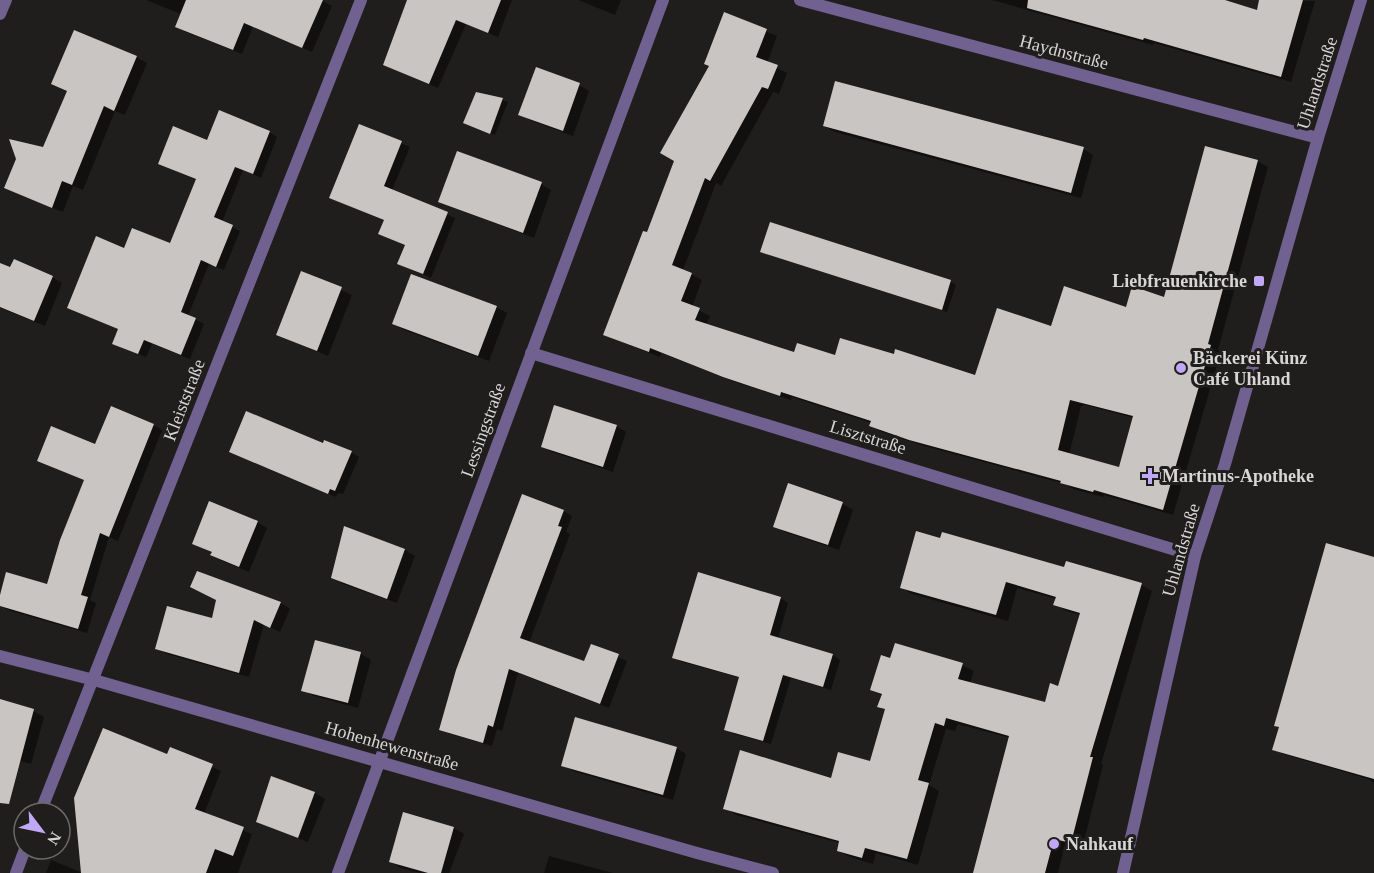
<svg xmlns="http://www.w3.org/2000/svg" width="1374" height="873" font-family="'Times New Roman',serif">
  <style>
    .shadow { fill: #0007; fill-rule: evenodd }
    .building { fill: #c8c5c3; fill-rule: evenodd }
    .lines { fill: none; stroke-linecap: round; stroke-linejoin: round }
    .street { stroke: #706191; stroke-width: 12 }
    .poi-dot { fill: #c0a8f4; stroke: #201e1c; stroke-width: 2 }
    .labels { text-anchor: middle; stroke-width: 6; stroke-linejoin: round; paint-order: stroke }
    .street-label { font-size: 18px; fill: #d8d6d5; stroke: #201e1c }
    .poi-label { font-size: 18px; font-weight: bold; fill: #d8d6d5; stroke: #201e1c; text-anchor: start }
  </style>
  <rect width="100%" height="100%" fill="#201e1c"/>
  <g class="shadow">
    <polygon points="146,0 321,0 332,6 312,52 253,27 242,54 186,32 176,26 181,14"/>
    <polygon points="410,0 512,0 498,37 466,24 438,88 394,69"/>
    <polygon points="578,0 621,0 615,15"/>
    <polygon points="992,0 1220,0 1258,12 1261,0 1315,1 1291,82 1154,43 1153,45"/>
    <path d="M725,14L777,36L767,63L787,73L779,94L773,92L721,186L716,183L683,270L702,280L692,307L710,316L706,325L795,354L836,357L976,377L1052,328L1166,299L1257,161L1268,167L1218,350L1221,352L1173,515L1104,495V497L1073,489L1065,484L921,445L882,432L871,426L872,423L792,397L791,400L735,382L661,353L660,357L616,340L605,334L648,234L676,160L711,67ZM1085,405L1134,418L1120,469L1069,455L1081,406Z"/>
    <polygon points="136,57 147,63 125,115 115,111 83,190 73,186 63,212 16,193 44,149 68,92 53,84"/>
    <polygon points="579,85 589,91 573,136 530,120 520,114"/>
    <polygon points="477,93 508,102 495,135 469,125"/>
    <polygon points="360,126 410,147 392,190 455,218 431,278 399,263 406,246 380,234 385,221 339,202"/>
    <polygon points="824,126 1083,149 1093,155 1081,198 835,132"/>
    <polygon points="269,132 277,137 261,178 243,170 222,222 240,231 224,270 209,264 188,316 204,324 190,359 152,344 146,357 122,348 120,330 77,312 125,250 170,245 197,180 168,168 208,142"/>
    <polygon points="541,184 551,190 534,238 451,207 440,201"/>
    <polygon points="771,224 951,282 956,285 947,312 767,254"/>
    <polygon points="0,265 52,277 62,283 45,326 0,308"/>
    <polygon points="302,273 352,295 328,356 278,334"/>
    <polygon points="496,307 507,313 489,361 404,330 394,324"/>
    <polygon points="153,425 162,430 118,541 109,537 90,600 96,603 87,633 8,610 0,605 0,600 48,586 96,446"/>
    <polygon points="616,426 626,432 613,472 552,452 542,446"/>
    <polygon points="324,445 351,452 359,457 343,494 338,493 336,497 231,452"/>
    <polygon points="789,485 843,504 853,510 839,550 785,532 775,526"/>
    <polygon points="563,511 572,516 566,532 570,534 529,643 585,663 592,646 627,661 609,708 518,673 502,731 497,729 492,746 450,734 441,729"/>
    <polygon points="257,522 267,528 249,572 222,561 212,555 213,553 194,543"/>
    <polygon points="345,528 405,550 415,556 397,603 343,584 333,577"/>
    <polygon points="1374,558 1374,783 1368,779 1283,754 1274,749 1280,728 1275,725"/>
    <polygon points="1066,569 1141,585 1152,591 1101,764 1103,765 1082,849 1065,844 1058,873 974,873 1010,738 958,724 955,731 946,729 929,785 939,791 918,865 876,853 873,864 850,857 838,851 840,843 736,815 725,808 832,779 871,763 886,710 879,706 883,696 872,690 891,660 962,665 974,671 970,683 1046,704 1059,687 1081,615 1066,611 1055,604 1057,599 1017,588 1008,621 912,594 901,587"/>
    <polygon points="198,573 281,603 290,609 280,632 264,624 249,677 167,654 157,649 213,620 218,600"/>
    <polygon points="780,598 788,603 778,639 833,655 840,660 831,690 791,678 771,744 734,734 726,729 741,678 682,662 674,657"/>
    <polygon points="316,642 361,654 371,660 358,708 314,696 303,690"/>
    <polygon points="0,701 33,711 44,717 31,764 0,755"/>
    <polygon points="676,748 686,754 673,800 573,771 563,765"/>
    <polygon points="171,749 221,771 204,814 252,834 238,873 46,873 51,860 83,873 168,756"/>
    <polygon points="315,793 325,799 308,842 268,827 258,821"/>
    <polygon points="404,814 454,828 464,834 449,873 420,873 401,868 391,862"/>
    <polygon points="549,856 613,873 544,873"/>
  </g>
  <g class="building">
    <polygon points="186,0 323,0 302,48 244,23 233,50 175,27"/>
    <polygon points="407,0 501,0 488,33 456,20 429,84 383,65"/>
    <polygon points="1028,0 1225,0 1257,10 1259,0 1303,0 1281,77 1144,38 1143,40 1027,8"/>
    <path d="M724,12L767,29L756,57L778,65L768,89L762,87L710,181L705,178L672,265L692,273L681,301L700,308L695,320L794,352L797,343L835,355L840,338L894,354L895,349L975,375L997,308L1051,326L1064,286L1126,307L1132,286L1164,297L1205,146L1258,160L1208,344L1211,345L1163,510L1094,490L1093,492L1060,483L1061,481L909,440L869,426L871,421L781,392L780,396L723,377L650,348L649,352L603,335L643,231L647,232L674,161L660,153L709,66L704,64ZM1070,400L1133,416L1119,467L1058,450Z"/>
    <polygon points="74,30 137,56 114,111 104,106 72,185 62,181 52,208 4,188 16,159 9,139 43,147 67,91 51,84"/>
    <polygon points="536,67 580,83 563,131 518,115"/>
    <polygon points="835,81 1084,147 1071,193 823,126"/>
    <polygon points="476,92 503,98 490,134 463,123"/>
    <polygon points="219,110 270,131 253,174 235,167 214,217 233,225 216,267 201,260 181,312 196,318 181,355 144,340 138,354 112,344 118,329 67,308 96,236 124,248 132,228 170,243 196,179 158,164 173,126 207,140"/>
    <polygon points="359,124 402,141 384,186 448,212 423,274 397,264 405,245 378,234 384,220 329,198"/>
    <polygon points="457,151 542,182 523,233 438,202"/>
    <polygon points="770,222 951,280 942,310 760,252"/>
    <polygon points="14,259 53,276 34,321 0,307 0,263 10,267"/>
    <polygon points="301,271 342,287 317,351 276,335"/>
    <polygon points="411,274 497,306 478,356 392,324"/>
    <polygon points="554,405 617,425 603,467 541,447"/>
    <polygon points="111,406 154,424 109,537 100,533 81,595 88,597 78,629 0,606 0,595 6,572 47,584 60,540 84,480 37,461 51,426 95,444"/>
    <polygon points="246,411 323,443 324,440 352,451 335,491 330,489 328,494 229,452"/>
    <polygon points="788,483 843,502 828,545 773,527"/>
    <polygon points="522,494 564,510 558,526 562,527 520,638 584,661 591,644 619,654 600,704 509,669 493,727 488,725 483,743 439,730 456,670"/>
    <polygon points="209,501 258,521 239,567 210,555 212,552 192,544"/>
    <polygon points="344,526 405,549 387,599 331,578"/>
    <polygon points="916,531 940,538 942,532 1064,567 1066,561 1142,583 1090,757 1093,757 1071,843 1054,839 1045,873 973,873 1009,736 946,718 944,726 935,723 918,780 929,783 907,859 865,848 862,858 837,851 839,841 723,809 740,750 831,778 838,752 870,761 885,709 877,707 882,694 870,690 881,655 890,658 895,643 963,663 958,679 1045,702 1050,683 1058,686 1080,613 1053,605 1056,597 1006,582 996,615 900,588"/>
    <polygon points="1326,543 1374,557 1374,779 1272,750 1279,727 1274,726"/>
    <polygon points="197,571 281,602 270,628 254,620 239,673 155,649 167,606 212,618 216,600 190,587"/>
    <polygon points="698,572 781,597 770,635 833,654 823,687 783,675 763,741 724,730 739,677 672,658"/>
    <polygon points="315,640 361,652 348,703 301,691"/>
    <polygon points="0,699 34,709 9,804 0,803"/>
    <polygon points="575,717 677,747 663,795 561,766"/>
    <polygon points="103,728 167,754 170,747 213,764 195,809 244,827 233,856 215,849 206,873 81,873 74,798"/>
    <polygon points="271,776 315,792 298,838 256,822"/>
    <polygon points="403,812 454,827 441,873 428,873 389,862"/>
  </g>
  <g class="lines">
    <g class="street">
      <polyline points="800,0 1318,138"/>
      <polyline points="0,14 6,0"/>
      <polyline points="531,353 1195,556"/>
      <polyline points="0,656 94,680 697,853 773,873"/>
      <polyline points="40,813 361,0"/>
      <polyline points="16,873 25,849"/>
      <polyline points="338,873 663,0"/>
      <polyline points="1123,873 1195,556 1225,464 1318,138 1361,0"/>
    </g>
  </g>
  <g class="poi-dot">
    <rect x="1253" y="275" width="12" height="12" rx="3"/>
    <circle cx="1181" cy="368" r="6"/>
    <path d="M1147 467h6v6h6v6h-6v6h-6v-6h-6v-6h6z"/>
    <circle cx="1054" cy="844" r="6"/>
  </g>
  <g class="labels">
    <g class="street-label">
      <text transform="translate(1064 52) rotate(15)" y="6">Haydnstraße</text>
      <text transform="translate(1317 83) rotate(-72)" y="6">Uhlandstraße</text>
      <text transform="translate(184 400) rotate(-69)" y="6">Kleiststraße</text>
      <text transform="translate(483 430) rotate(-70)" y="6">Lessingstraße</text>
      <text transform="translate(868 437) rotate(17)" y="6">Lisztstraße</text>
      <text transform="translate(1181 550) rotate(-74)" y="6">Uhlandstraße</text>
      <text transform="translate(392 746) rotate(16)" y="6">Hohenhewenstraße</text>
    </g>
    <g class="poi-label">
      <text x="1247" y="287" text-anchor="end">Liebfrauenkirche</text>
      <text x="1193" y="364">Bäckerei Künz<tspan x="1193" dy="21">Café Uhland</tspan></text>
      <text x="1162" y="482">Martinus-Apotheke</text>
      <text x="1066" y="850">Nahkauf</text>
    </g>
  </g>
  <g transform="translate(42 831) rotate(122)"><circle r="28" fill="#201e1c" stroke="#6a6866" stroke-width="1.5"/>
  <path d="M0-4.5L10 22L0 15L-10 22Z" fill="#c0a8f4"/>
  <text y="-9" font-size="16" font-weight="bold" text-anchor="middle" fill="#d8d6d5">N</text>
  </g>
</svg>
